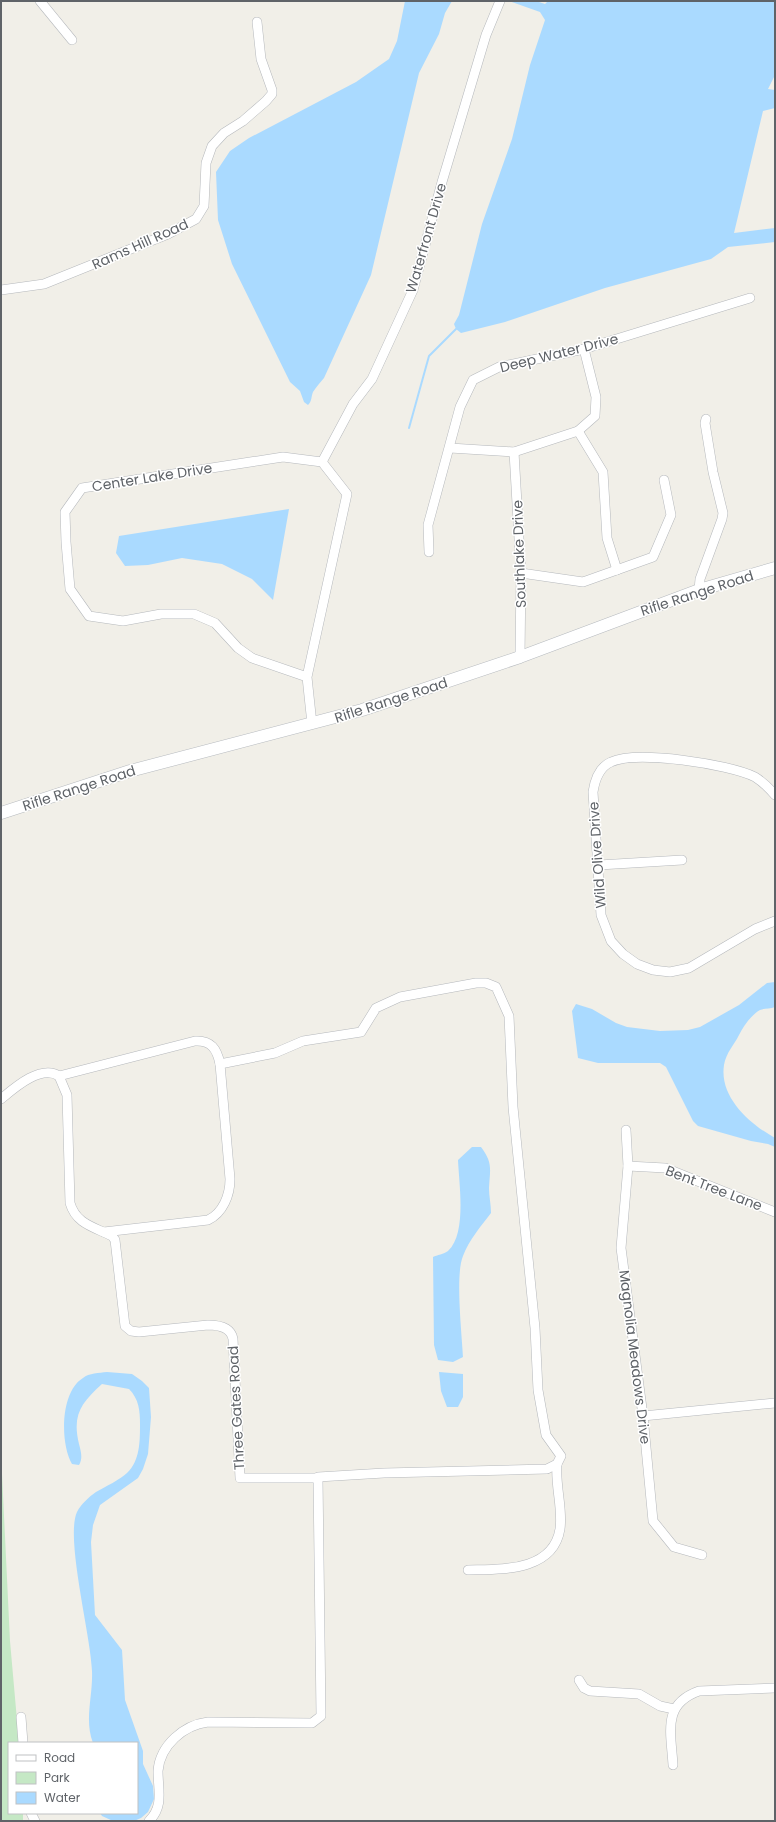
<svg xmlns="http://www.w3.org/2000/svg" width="776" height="1822" font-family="Poppins,sans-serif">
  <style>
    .green { fill: #c5e8c5 }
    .water { fill: #aadaff }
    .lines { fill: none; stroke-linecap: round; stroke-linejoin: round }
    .stream { stroke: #aadaff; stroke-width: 2 }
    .street-casing { stroke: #b5b8bc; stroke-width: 10 }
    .secondary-casing { stroke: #b6babf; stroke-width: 13 }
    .street { stroke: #fff; stroke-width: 9 }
    .secondary { stroke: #fff; stroke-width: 12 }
    .labels { text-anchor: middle; stroke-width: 3; stroke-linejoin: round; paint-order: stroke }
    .street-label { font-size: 14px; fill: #5f6368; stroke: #fff }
  </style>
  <rect width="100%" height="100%" fill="#f1efe8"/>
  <polygon class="green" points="1,1453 10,1641 19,1743 9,1743 9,1813 23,1813 23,1821 1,1821"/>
  <g class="water">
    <path d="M405,1H452L445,13L439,34L419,73L371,275L324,378C320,383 316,387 313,392C311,397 312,401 308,405L304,402L300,391L290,382L232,264L218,220L216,172L230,151L249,138L356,82L389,59L397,41Z"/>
    <polygon points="509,1 536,1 545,4 548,1 775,1 775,75 768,89 775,90 775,108 763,111 734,233 775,228 775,242 728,247 711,259 605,288 505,322 461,333 456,329 454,324 459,315 482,224 512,139 530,65 545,20 540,12"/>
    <polygon points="289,509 273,600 252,579 222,564 182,558 148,565 125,566 116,553 119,536"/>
    <path d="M775,982V1007C770,1009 765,1008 760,1010C751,1015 743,1027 739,1035C734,1045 726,1053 724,1065C719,1097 750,1124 775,1138V1147L768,1144L751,1141L698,1126L693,1121L666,1067L660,1063H598L578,1058L572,1011L576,1004L592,1009L616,1023L627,1027L660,1031L688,1030L700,1027L739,1005L767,983Z"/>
    <path d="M472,1147H481C493,1163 490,1169 489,1188C489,1196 491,1205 491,1213C481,1226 469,1240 463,1256C455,1275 462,1334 463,1357L453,1362L438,1360L434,1345L433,1257C437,1255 444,1254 448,1251C467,1234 459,1184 458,1160Z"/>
    <path d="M107,1372L132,1374L142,1381L149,1388L151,1417L148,1454L143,1469L138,1478L100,1505L93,1525L91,1542L95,1615L122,1650L125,1700L143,1751V1764L153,1786L154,1799L148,1812L141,1818L134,1821H113L102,1816L100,1813H137V1743H93C84,1719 93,1697 92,1671C91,1636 65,1538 77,1512C81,1504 89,1497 96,1492C105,1487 121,1479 127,1473C140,1461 140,1441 140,1425C140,1411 139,1399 129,1389L102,1384C81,1403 72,1415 79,1444C81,1452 83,1458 79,1465L72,1464C60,1443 60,1392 83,1378C89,1373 99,1373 107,1372Z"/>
    <polygon points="439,1372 463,1374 463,1397 458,1407 447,1407 441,1391"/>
  </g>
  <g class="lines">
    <polyline class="stream" points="409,428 429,356 456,329"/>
    <g class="street-casing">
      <g id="street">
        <polyline points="40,1 72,40"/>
        <polyline points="1,290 44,284 168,234 196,219 204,206 206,163 212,146 224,133 243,121 266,101 272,94 272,90 261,59 257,22"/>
        <polyline points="578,431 603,472 607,538 617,570"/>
        <polyline points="450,448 514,452 578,431 595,416 596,397 584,349"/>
        <polyline points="514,452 521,573 520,657"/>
        <polyline points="322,462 353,404 372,379 413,290 442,182 486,35 500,1"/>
        <polyline points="429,552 428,525 460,407 473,380 499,367 584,349 750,298"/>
        <polyline points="521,573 583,582 653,557 671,515 664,480"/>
        <polyline points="699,590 700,579 722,519 723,513 713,472 705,423 706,419"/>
        <polyline points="307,677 252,658 238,648 215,623 194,614 161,614 123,621 89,616 70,589 66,542 65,512 82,488 283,457 322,462 347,494 307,677 312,724"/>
        <path d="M775,795C769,788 763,782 755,777C728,764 637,750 611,762C599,767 595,779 593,792L601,915L611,941L623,954L637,964L653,970L670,972L689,968L755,929L775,921"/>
        <polyline points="599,865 682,860"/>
        <polyline points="220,1064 275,1053 303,1041 361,1032 376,1008 400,997 476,983 486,983 496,987 509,1016 513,1107 535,1328 538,1390 546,1435 561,1456 557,1464 547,1469 384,1473 318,1477"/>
        <path d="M59,1076L67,1095L70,1203C76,1224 94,1227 112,1236L115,1240L125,1326L131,1331L139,1332L208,1325C218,1325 231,1327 233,1339L240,1478H318L321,1716L312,1723L208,1722C184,1725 160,1745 158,1771C158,1790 164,1806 149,1821"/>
        <path d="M1,1099C14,1088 41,1064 59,1076L195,1041C211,1040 217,1049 220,1064L230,1179C230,1195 223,1213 208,1220L104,1232"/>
        <polyline points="626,1130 628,1166 621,1248 643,1416 653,1521 674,1547 702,1555"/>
        <polyline points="628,1166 665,1168 775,1212"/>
        <polyline points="643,1416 775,1403"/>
        <path d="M468,1570C501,1569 553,1572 560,1529C563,1508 555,1486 557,1464"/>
        <polyline points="579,1680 584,1688 590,1691 639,1694 660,1706 674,1709"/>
        <polyline points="21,1717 23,1743"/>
        <path d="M673,1765C671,1732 662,1704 699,1691L775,1688"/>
        <polyline points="31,1813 35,1821"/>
      </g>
    </g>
    <g class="secondary-casing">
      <polyline id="secondary" points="1,813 130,771 362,710 520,657 699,590 775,568"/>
    </g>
    <use href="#street" class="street"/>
    <use href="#secondary" class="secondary"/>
  </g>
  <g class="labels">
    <g class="street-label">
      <text transform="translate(426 238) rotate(-74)" y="5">Waterfront Drive</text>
      <text transform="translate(140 244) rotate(-24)" y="5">Rams Hill Road</text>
      <text transform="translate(559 353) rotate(-14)" y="5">Deep Water Drive</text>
      <text transform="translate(152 477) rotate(-9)" y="5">Center Lake Drive</text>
      <text transform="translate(519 554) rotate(-92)" y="5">Southlake Drive</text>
      <text transform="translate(697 593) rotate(-18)" y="5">Rifle Range Road</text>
      <text transform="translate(391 700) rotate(-18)" y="5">Rifle Range Road</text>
      <text transform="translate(79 788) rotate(-18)" y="5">Rifle Range Road</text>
      <text transform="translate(597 855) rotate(-94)" y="5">Wild Olive Drive</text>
      <text transform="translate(714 1188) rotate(21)" y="5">Bent Tree Lane</text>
      <text transform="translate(635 1357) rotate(83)" y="5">Magnolia Meadows Drive</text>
      <text transform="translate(236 1408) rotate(-93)" y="5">Three Gates Road</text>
    </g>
  </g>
  <rect width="776" height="1822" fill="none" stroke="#5f6368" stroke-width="4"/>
  <rect x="8" y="1742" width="130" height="72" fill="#ffffff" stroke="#bfc1c3"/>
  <rect x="16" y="1755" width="20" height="6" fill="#ffffff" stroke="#bfc1c3"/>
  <text x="44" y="1762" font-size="12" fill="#5f6368">Road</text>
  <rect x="16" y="1772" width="20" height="12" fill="#c5e8c5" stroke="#bfc1c3"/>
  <text x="44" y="1782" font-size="12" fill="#5f6368">Park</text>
  <rect x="16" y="1792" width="20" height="12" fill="#aadaff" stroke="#bfc1c3"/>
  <text x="44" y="1802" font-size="12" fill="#5f6368">Water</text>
</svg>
